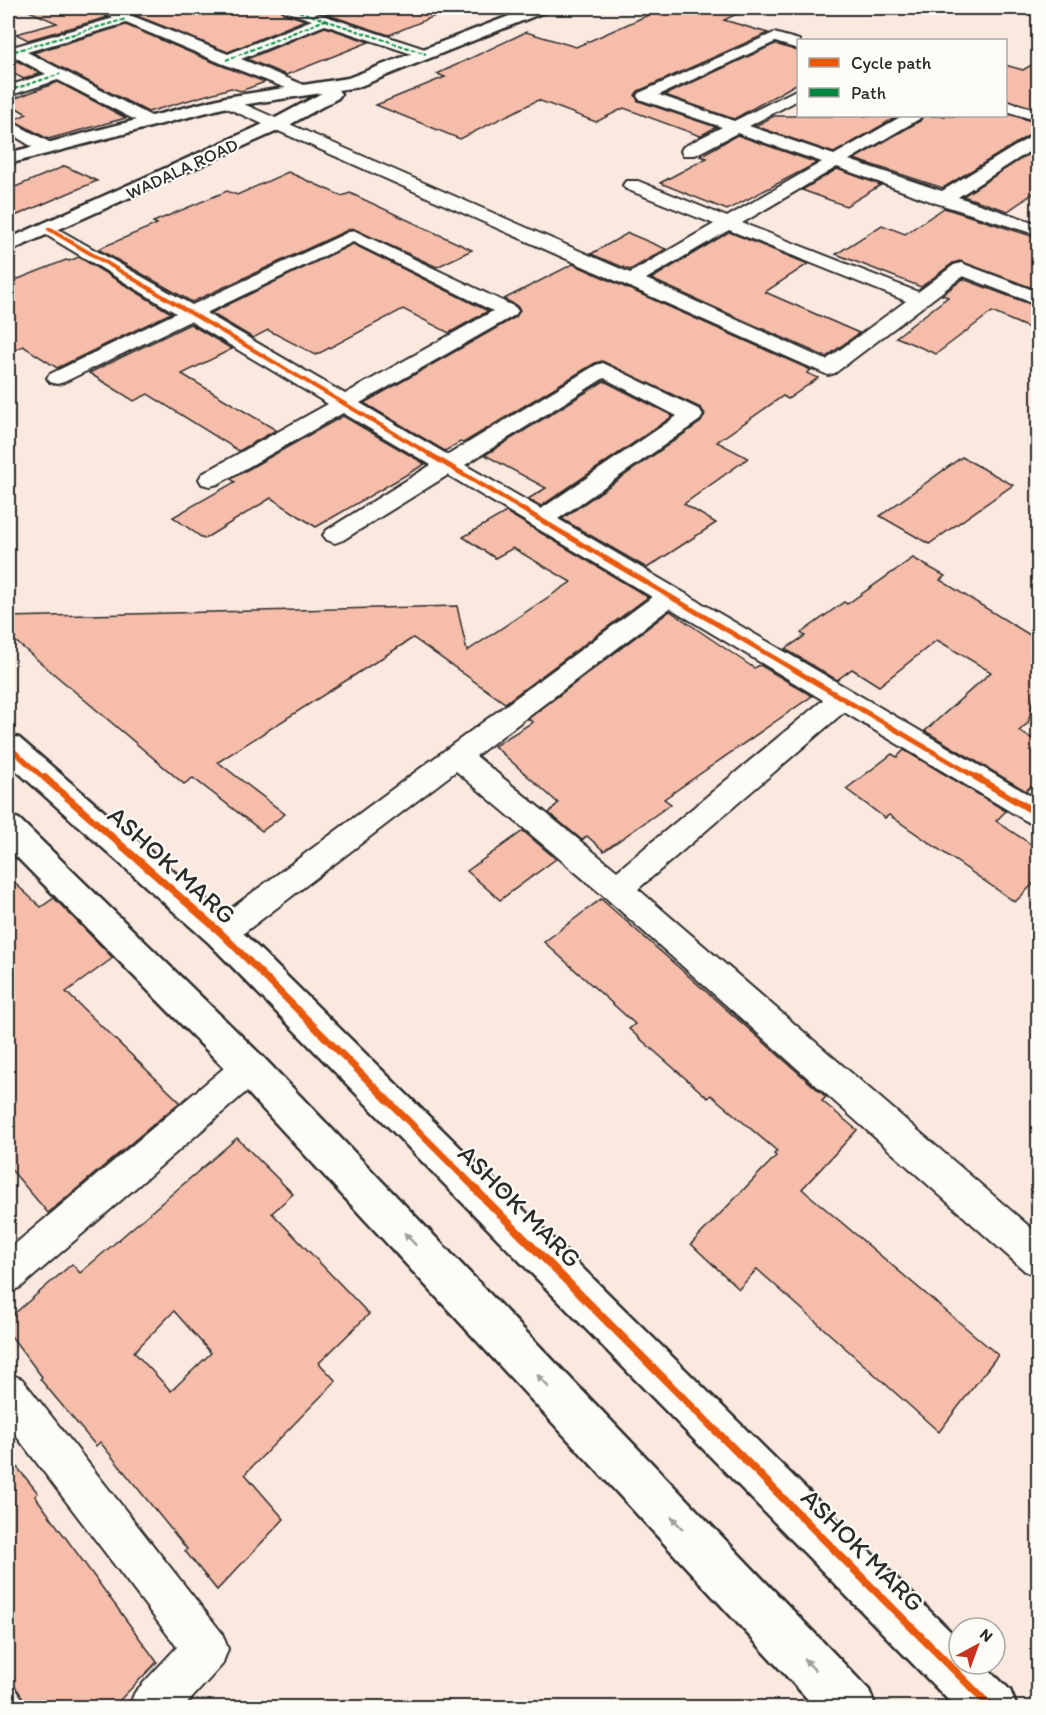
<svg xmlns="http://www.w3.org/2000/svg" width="1046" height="1715" font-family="Itim,sans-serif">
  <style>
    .building { fill: #f5bdaa; stroke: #2b2b2b; stroke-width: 1.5; fill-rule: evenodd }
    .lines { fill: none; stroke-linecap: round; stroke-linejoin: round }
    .street-casing { stroke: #2b2b2b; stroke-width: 4 }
    .secondary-casing { stroke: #2b2b2b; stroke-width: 5 }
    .street { fill: #fdfcf7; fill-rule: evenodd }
    .secondary { fill: #fdfcf7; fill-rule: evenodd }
    .quiet { stroke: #00873e; stroke-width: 2; stroke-dasharray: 4.5 2; stroke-linecap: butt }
    .cycleway-far3-casing { stroke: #fdfcf7; stroke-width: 6 }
    .cycleway-far2-casing { stroke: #fdfcf7; stroke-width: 8 }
    .cycleway-far1-casing { stroke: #fdfcf7; stroke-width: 10 }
    .cycleway-casing { stroke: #fdfcf7; stroke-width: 12 }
    .cycleway-far3 { stroke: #e8590c; stroke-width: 4 }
    .cycleway-far2 { stroke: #e8590c; stroke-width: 5 }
    .cycleway-far1 { stroke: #e8590c; stroke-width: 7 }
    .cycleway { stroke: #e8590c; stroke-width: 8 }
    .oneway { fill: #9e9e9b }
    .labels { text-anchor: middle; stroke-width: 4.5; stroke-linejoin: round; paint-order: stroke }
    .far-street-label { font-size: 18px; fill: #2b2b2b; stroke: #fdfcf7 }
    .near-street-label { font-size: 26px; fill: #2b2b2b; stroke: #fdfcf7 }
  </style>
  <rect width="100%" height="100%" fill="#fbe9e0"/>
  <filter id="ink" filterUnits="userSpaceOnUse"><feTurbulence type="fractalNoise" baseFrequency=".0167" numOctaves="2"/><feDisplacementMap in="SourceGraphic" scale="12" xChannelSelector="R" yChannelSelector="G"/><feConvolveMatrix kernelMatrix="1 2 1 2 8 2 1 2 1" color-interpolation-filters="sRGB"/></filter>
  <g filter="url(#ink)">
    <g class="building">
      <polygon points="22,8 92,8 108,17 28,40 16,34 57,23"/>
      <polygon points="117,8 280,8 283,13 305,20 228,52"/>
      <polygon points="307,8 431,8 433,12 440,14 389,35"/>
      <polygon points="664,8 749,8 724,20 768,33 638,91 635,95 638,101 716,127 700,136 624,108 596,122 538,100 460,139 376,105 445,77 437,74 526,32 576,47"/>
      <polygon points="126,25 220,65 265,82 241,91 231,88 148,112 33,53"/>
      <polygon points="325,27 369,42 286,75 247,59"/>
      <polygon points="775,44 798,51 798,83 734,119 665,95"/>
      <polygon points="17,61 40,73 24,79 8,71 8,64"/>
      <polygon points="1038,61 1038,109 1005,99 1005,65 1023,70"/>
      <polygon points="58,82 126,118 48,139 13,120 27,114 8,103 8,101"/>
      <polygon points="1005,113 1038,123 1038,132 1031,134 943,188 854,159 920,121 923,116 1005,116"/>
      <polygon points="774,116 898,116 834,153 755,126"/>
      <polygon points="737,135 817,163 727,210 660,183 707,158 700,156"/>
      <polygon points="1038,148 1038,190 1008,211 963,196"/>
      <polygon points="65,166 97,181 8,219 8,190"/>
      <polygon points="837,169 881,185 846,206 802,190"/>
      <polygon points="288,172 342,196 350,193 472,250 437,267 352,228 192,302 98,249 157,224 153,222 227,191 237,195"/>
      <polygon points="944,208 1038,238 1038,290 960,261 953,263 921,287 836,254 882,225 905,234"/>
      <polygon points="729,232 808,264 765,292 859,333 826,357 651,279"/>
      <polygon points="628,233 666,249 630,270 591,254"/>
      <polygon points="353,244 488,311 449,333 403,309 316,355 268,330 253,338 211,313"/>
      <polygon points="79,257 171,313 57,368 23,346 8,353 8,283 66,260 69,261"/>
      <polygon points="573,264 811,370 807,373 818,378 788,399 783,396 717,442 748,458 684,504 716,523 647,568 562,519 701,422 705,414 701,408 602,361 595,363 463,443 460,442 445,451 364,403 516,317 520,310 516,305 504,299"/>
      <polygon points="963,279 1038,307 1038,332 992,312 936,354 896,337 948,297 942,295"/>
      <polygon points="190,324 232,349 182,374 276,430 239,451 148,394 134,401 89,373"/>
      <polygon points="604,381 673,416 541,506 528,499 546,488 485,455"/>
      <polygon points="343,416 425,464 316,527 271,498 204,539 173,517 235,482 231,479"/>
      <polygon points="962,457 1013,485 929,544 880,516"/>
      <polygon points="506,512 648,597 505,703 413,638 218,762 285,814 262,831 193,778 184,784 8,635 8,617 457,606 467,651 571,582 513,548 495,558 463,537"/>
      <polygon points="913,558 945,576 940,580 1038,640 1038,679 1028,723 1019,731 1038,742 1038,779 1026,791 925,731 991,672 937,640 879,686 852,669 837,680 785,649 805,636 801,633 844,602 847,604"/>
      <polygon points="670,611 754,668 760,665 812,696 664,799 671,804 604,851 587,836 582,840 549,813 558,803 494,746 533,722 528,719"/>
      <polygon points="904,750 1006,811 996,821 1038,849 1038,879 1015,902 889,815 885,818 846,789 892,754 897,757"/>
      <polygon points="523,831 556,859 500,900 467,871"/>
      <polygon points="8,877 41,907 54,898 113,958 66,992 180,1102 48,1213 8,1166"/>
      <polygon points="601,899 826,1097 822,1101 857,1130 802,1189 998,1355 939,1432 757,1269 739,1289 691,1244 776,1156 774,1154 777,1151 711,1095 708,1098 629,1029 635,1024 544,942"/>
      <path d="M237,1138L293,1194L272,1213L369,1314L319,1363L336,1381L245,1474L284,1519L217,1590L185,1551L187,1549L100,1442L96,1446L40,1379L42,1377L8,1332V1319L72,1264L80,1273ZM174,1311L211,1353L171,1391L134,1352Z"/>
      <polygon points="8,1456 38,1493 35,1496 157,1662 113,1707 29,1707 8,1676"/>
    </g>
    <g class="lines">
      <g class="street-casing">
        <g id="street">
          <polygon points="94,8 112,8 228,54 312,20 284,11 282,8 301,8 431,51 433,54 431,57 421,57 325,25 241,59 309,87 312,90 304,95 221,63 126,23 27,52 153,117 155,120 153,123 141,123 58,80 8,96 8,86 46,74 13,56 8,57 8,44 16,46 114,18"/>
          <polygon points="433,8 451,8 452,9 445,13 435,11"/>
          <path d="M774,33L799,40L798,49L775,42L659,95L734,121L798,89V100L749,126L834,155L902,116H921L919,119L849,160L942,191L1032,136L1038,134V146L958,197L1038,224V235L936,203L837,167L742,223L918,292L954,265L961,263L1038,292V305L963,276L835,373L828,375L220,105L218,102L226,97L232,99L630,273L714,224L626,189L623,185L626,181H638L727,217L822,162L737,133L695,155H683L681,151L683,147L722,127L639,99L637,96L639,93ZM729,230L906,301L826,360L646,279Z"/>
          <polygon points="1006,101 1038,111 1038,121 1006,111"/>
          <polygon points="8,120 51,143 53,147 51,151 39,151 8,132"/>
          <path d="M49,224L192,305L353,230L515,307L518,311L515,315L360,403L448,455L596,365L603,363L700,410L703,415L700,420L558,519L1038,800V825L1028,822L844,712L638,889L1038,1234V1276L1025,1271L606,898L456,771L232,942L221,946L210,942L205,933L210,924L652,597L448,475L343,540L335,543L327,540L323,535L327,530L431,465L343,413L218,484L210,486L202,484L199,479L202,474L328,404L190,321L64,382L57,384L50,382L47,378L50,374L176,313L43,233L40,229L43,225ZM353,242L493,311L345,394L206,313ZM604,378L677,416L541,509L465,465ZM670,608L823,700L617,871L476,756Z"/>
          <polygon points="249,1053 261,1057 266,1068 261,1079 21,1287 8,1293 8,1250 237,1057"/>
          <polygon points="8,1373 22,1379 222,1633 228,1649 222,1665 183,1708 128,1708 135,1692 177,1647 8,1425"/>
        </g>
      </g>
      <g class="secondary-casing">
        <g id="secondary">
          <polygon points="530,8 550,8 547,11 358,87 338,90 341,94 338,98 282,129 8,252 8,239 270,121 322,93 227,107 8,164 8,153 226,97 348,78"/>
          <polygon points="8,735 19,738 233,923 959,1640 959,1664 983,1664 1010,1690 1017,1708 956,1708 209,943 8,763"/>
          <polygon points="8,815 19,819 262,1056 869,1690 876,1708 816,1708 236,1080 8,848"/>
        </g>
      </g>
      <use href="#street" class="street"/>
      <use href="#secondary" class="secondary"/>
      <g class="quiet">
        <polyline points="440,8 445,9"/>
        <polyline points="325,20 426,54"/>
        <polyline points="8,53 126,19"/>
        <polyline points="226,60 325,20 289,8"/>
        <polyline points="8,91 60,74"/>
      </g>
      <g class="cycleway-far3-casing">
        <polyline id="cycleway-far3" points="49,229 431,455"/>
      </g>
      <g class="cycleway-far2-casing">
        <g id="cycleway-far2">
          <polyline points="429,454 979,779"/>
          <polyline points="8,746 45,779"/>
        </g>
      </g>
      <g class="cycleway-far1-casing">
        <g id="cycleway-far1">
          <polyline points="44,777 221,933 478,1191"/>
          <polyline points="976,777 1038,814"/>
        </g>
      </g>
      <g class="cycleway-casing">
        <polyline id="cycleway" points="476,1190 992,1708"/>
      </g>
      <use href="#cycleway-far3" class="cycleway-far3"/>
      <use href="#cycleway-far2" class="cycleway-far2"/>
      <use href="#cycleway-far1" class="cycleway-far1"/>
      <use href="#cycleway" class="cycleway"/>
    </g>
    <defs><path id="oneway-solid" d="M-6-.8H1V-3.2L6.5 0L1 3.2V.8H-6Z" transform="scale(1.5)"/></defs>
    <g class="oneway">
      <use href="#oneway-solid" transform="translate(410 1239) rotate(-133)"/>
      <use href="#oneway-solid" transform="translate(543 1381) rotate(-133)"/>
      <use href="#oneway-solid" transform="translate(677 1523) rotate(-133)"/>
      <use href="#oneway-solid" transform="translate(810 1665) rotate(-133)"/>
    </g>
  </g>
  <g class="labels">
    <g class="far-street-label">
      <text transform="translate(182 169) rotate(-25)" y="6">WADALA ROAD</text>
    </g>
    <g class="near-street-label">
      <text transform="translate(172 865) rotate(42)" y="9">ASHOK MARG</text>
      <text transform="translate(520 1206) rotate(45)" y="9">ASHOK MARG</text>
      <text transform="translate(863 1550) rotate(45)" y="9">ASHOK MARG</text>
    </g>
  </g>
  <rect width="1046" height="1715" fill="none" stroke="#fdfcf7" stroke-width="30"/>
  <rect x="15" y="15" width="1016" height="1685" fill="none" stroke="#2b2b2b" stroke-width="2" filter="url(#ink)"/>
  <rect x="797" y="39" width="210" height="78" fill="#fdfcf7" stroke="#a9a8a5" stroke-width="1.5"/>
  <rect x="809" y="58" width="30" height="9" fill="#e8590c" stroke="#a9a8a5" stroke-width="1.5"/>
  <text x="851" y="69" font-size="18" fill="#2b2b2b">Cycle path</text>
  <rect x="809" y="88" width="30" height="9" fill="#00873e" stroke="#a9a8a5" stroke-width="1.5"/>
  <text x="851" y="99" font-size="18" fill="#2b2b2b">Path</text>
  <g transform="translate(977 1646) rotate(41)"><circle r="28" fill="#fdfcf7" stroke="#a9a8a5" stroke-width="1.5"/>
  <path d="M0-4.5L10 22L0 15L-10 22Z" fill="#c8321e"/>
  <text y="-9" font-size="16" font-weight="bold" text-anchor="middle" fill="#2b2b2b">N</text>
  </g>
</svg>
